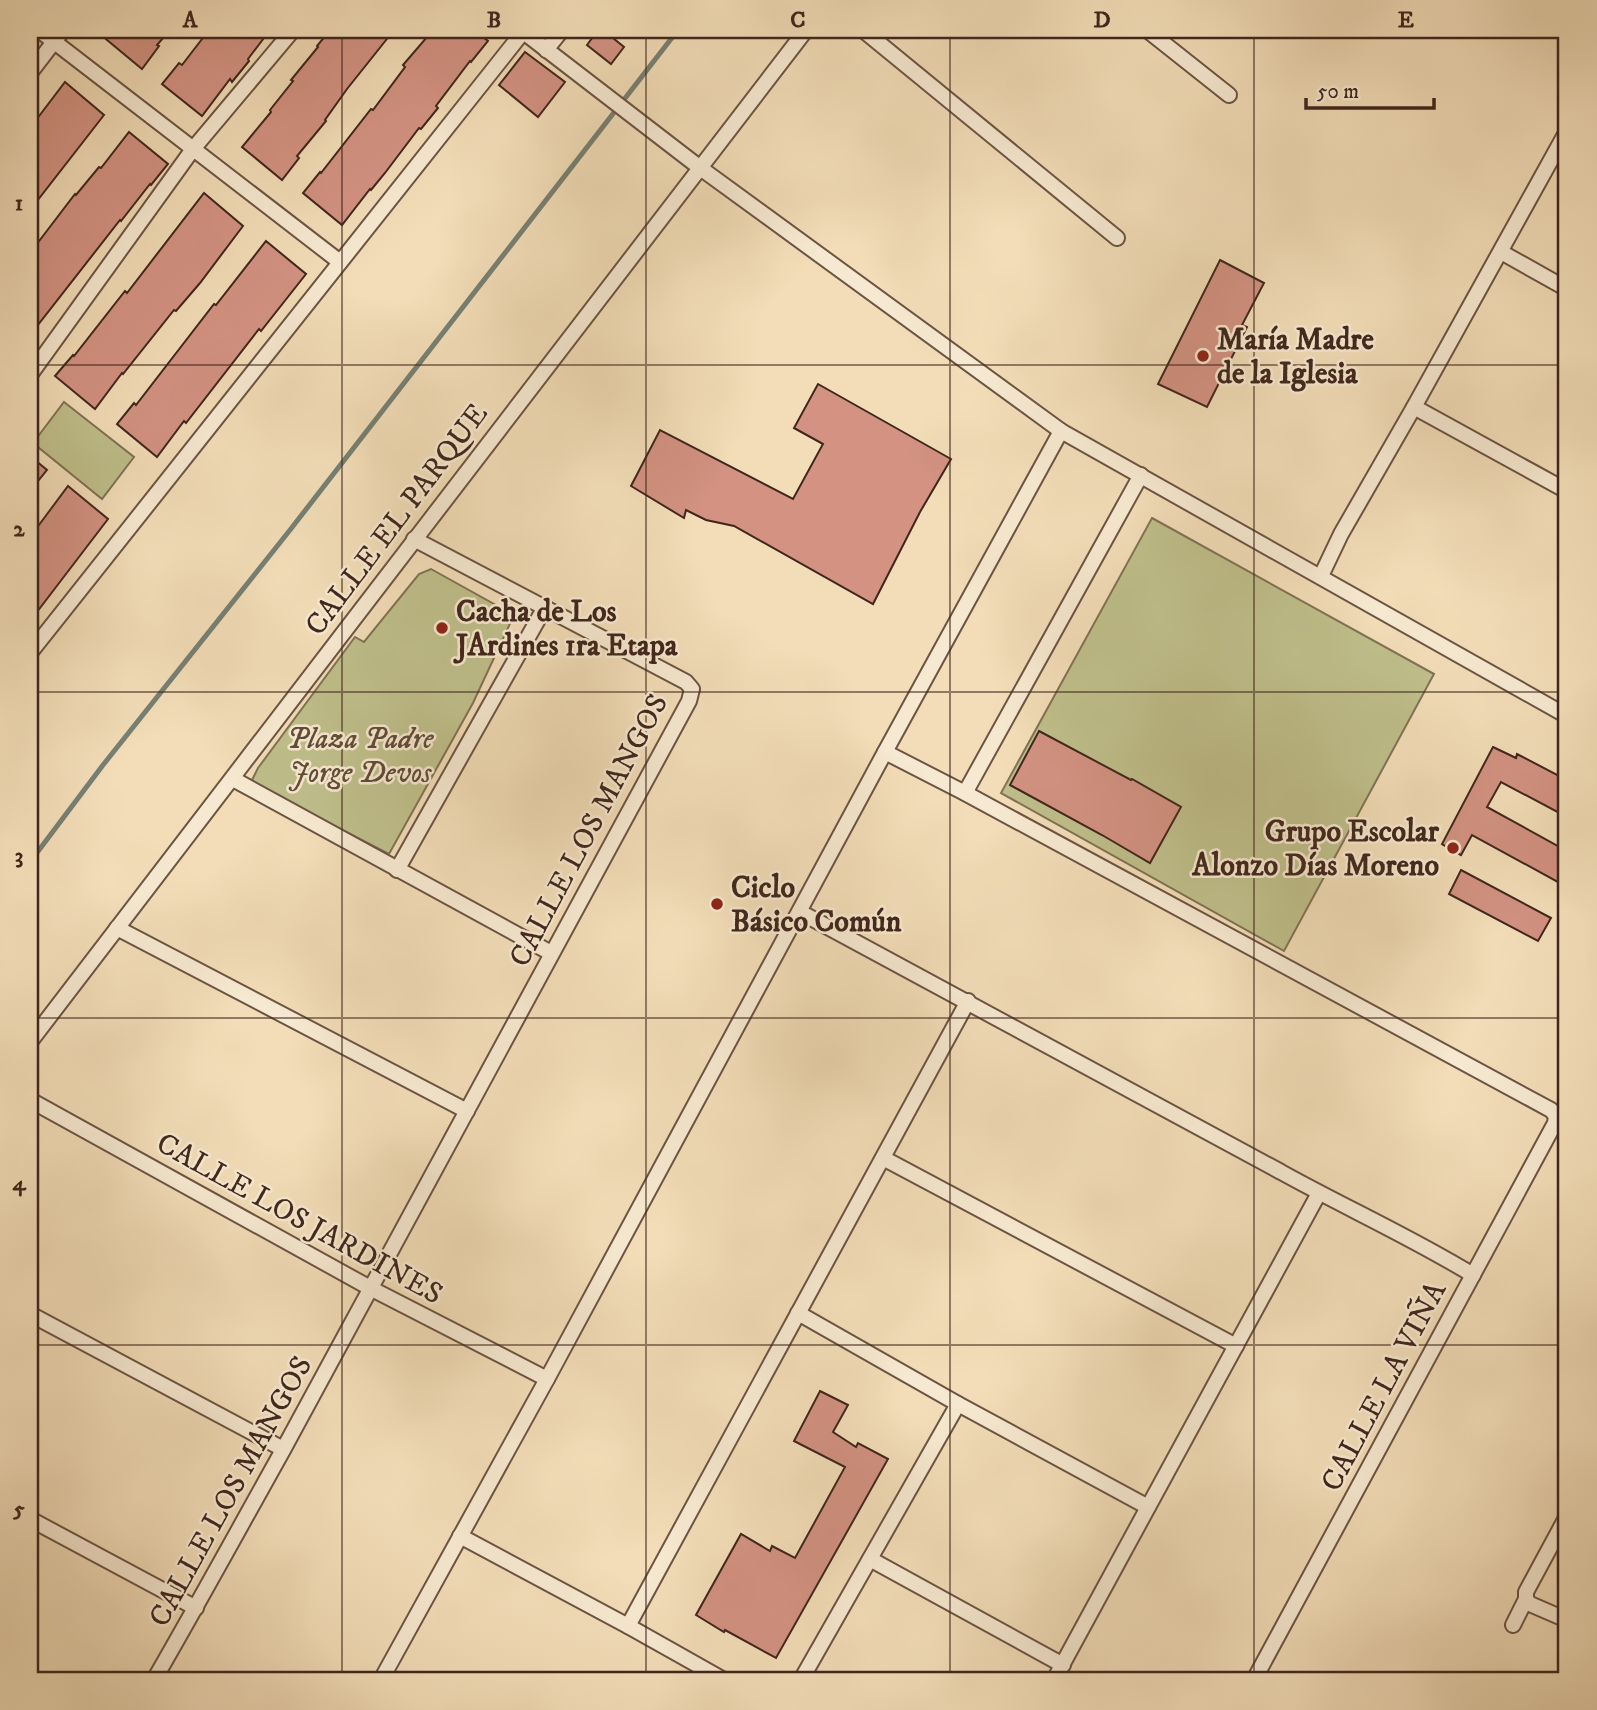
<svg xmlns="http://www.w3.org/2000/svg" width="1597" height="1710" font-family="'IM FELL DW Pica',serif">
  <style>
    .green { fill: #bfbf8b; stroke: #807254; stroke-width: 2 }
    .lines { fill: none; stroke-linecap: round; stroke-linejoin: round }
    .stream { stroke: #778073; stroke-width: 5 }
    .building { fill: #d39282; stroke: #40261c; stroke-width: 2 }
    .minor-casing { stroke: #6c5443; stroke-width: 18 }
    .minor { stroke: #f7e9d1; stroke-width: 14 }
    .grid { fill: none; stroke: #40261c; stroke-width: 2; stroke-opacity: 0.55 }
    .poi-dot { fill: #8f2418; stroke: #f7e9d1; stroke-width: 2.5 }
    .labels { text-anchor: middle; stroke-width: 5; stroke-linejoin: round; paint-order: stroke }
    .poi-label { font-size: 30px; font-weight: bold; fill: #40261c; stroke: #f7e9d1; text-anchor: start }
    .street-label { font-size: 30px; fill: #40261c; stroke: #f7e9d1 }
    .park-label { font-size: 30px; font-style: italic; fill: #604c38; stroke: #f7e9d1 }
    .neatline { fill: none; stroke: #40261c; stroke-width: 2.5 }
    .grid-label { font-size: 23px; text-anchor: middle; font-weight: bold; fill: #40261c }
  </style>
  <rect width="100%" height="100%" fill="#f2ddb8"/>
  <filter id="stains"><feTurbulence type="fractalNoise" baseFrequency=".00286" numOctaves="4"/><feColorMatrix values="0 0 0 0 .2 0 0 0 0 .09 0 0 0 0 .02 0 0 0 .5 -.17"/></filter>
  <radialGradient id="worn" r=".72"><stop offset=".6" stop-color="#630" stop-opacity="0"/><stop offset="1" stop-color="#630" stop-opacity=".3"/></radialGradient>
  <g class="green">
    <polygon points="64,402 134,457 102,499 33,443"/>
    <polygon points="1152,518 1434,674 1284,951 1001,793"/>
    <polygon points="431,569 514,615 473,703 389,854 256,786 252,780 258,768 355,637 364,642 419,574"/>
  </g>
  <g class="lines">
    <polyline class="stream" points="30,862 103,765 290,530 678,30"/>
  </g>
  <g class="building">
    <polygon points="95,30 170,30 157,45 159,46 142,69"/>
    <polygon points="209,30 270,30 248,59 249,61 232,82 230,79 202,116 162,84 179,63 182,65"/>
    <polygon points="330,30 394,30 347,89 325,120 326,121 297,156 299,158 282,180 242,147 271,112 270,110 293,81 291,80 318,47 317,46"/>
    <polygon points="433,30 474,30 488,41 471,62 470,61 436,106 438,108 421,129 419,128 385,173 371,190 370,189 342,225 303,193 320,172 321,173 371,109 373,110 405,67 403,65"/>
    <polygon points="598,30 603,30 624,47 611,64 587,45"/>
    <polygon points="525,52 565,82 538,117 499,85"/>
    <polygon points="65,82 104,115 37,201 30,195 30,128"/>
    <polygon points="129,132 168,164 151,185 150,184 121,221 120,220 30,335 30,253 75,194 76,195 99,167 101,168"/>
    <polygon points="204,193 243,226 200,283 176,311 174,310 123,374 122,373 95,409 55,376 73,355 74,356 125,291 127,293"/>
    <polygon points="266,241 306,274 261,331 259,329 186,423 184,421 157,457 117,424 134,403 136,405 214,304 216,305"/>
    <polygon points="1220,260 1264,283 1242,325 1247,327 1207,407 1158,384"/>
    <polygon points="818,384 951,459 920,512 873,604 734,526 706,520 686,510 684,518 631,486 660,430 793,499 823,444 794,428"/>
    <polygon points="30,456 47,470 30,491"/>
    <polygon points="68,486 108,519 30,621 30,537"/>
    <polygon points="1039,731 1131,780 1132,779 1181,807 1150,863 1102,835 1010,785"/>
    <polygon points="1493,747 1516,758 1517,754 1567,780 1567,817 1501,782 1487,807 1567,851 1567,887 1472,835 1461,855 1442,844"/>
    <polygon points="1461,870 1551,918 1538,941 1449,894"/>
    <polygon points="820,1391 848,1405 833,1432 856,1447 858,1443 888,1459 776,1658 725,1630 724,1632 696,1615 741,1534 770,1551 772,1546 795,1558 845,1467 794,1441"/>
  </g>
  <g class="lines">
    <g class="minor-casing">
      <g id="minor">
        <polyline points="39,30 340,262"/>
        <polyline points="521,30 699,167 1061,431 1567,716"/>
        <polyline points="863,30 1117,238"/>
        <polyline points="1147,30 1229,95"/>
        <polyline points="546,50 562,30"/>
        <polyline points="30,73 63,30"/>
        <polyline points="1501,252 1567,289"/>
        <polyline points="30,375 193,149 293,30"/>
        <polyline points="1414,407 1567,491"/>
        <polyline points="1321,576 1341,534 1414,407 1567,131"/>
        <polyline points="30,653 523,32"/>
        <polyline points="885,752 965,793 1551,1110 1556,1116 1555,1123 1254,1680"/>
        <polyline points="233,779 551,953"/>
        <polyline points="965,793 1141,475"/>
        <polyline points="397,870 545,607"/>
        <path d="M800,912C961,998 1121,1085 1281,1172C1344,1207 1411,1237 1473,1275"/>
        <polyline points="117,928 467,1111"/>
        <path d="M30,1042C289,705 546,366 806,30"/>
        <polyline points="30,1100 372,1289 547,1379"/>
        <polyline points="883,1158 1236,1346"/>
        <polyline points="798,1313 958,1404 1148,1507"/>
        <polyline points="30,1314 283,1449"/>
        <polyline points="30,1519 196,1608"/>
        <polyline points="460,1536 628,1626 724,1680"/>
        <polyline points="870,1559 1063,1665"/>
        <polyline points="1526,1599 1530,1604 1567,1620"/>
        <polyline points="1513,1625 1526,1599 1526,1592 1567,1516"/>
        <polyline points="628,1626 968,1001"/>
        <path d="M154,1680C198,1604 240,1527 283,1450C420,1201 553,950 689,701L692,689L686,682L414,539"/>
        <polyline points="381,1680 547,1379 885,752 1061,431"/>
        <polyline points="801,1680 958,1404"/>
        <polyline points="1054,1680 1319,1193"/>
      </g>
    </g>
    <use href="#minor" class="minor"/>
  </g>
  <path class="grid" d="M342,30V1680M646,30V1680M950,30V1680M1254,30V1680M30,365H1567M30,692H1567M30,1018H1567M30,1345H1567"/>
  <g class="poi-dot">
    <circle cx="1203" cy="356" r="7"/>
    <circle cx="442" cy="628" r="7"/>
    <circle cx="1453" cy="848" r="7"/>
    <circle cx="717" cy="904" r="7"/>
  </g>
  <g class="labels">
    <g class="poi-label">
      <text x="1217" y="349">María Madre<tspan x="1217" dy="34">de la Iglesia</tspan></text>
      <text x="456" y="621">Cacha de Los<tspan x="456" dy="34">JArdines 1ra Etapa</tspan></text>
      <text x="1439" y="841" text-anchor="end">Grupo Escolar<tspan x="1439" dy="34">Alonzo Días Moreno</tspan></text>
      <text x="731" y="897">Ciclo<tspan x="731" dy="34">Básico Común</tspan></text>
    </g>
    <g class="street-label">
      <text transform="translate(396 519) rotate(-53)" y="10">CALLE EL PARQUE</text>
      <text transform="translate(588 830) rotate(-62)" y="10">CALLE LOS MANGOS</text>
      <text transform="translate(300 1218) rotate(29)" y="10">CALLE LOS JARDINES</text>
      <text transform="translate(1383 1386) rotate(-62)" y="10">CALLE LA VIÑA</text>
      <text transform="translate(230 1491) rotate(-61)" y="10">CALLE LOS MANGOS</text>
    </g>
    <g class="park-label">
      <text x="360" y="748">Plaza Padre<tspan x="360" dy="34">Jorge Devos</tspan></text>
    </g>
  </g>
  <rect width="1597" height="1710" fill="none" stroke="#f2ddb8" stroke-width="77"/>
  <path d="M1306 98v10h128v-10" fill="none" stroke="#40261c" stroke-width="3.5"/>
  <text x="1317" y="98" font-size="21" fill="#40261c" stroke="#f7e9d1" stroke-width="5" paint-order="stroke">50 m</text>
  <rect x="38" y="38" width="1520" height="1634" class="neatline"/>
  <g class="grid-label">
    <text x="190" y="27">A</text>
    <text x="494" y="27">B</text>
    <text x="798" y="27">C</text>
    <text x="1102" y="27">D</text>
    <text x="1406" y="27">E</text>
    <text x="19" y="210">1</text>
    <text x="19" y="536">2</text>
    <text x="19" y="863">3</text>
    <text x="19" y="1190">4</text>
    <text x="19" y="1516">5</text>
  </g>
  <rect width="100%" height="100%" filter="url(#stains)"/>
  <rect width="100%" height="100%" fill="url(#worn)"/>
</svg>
